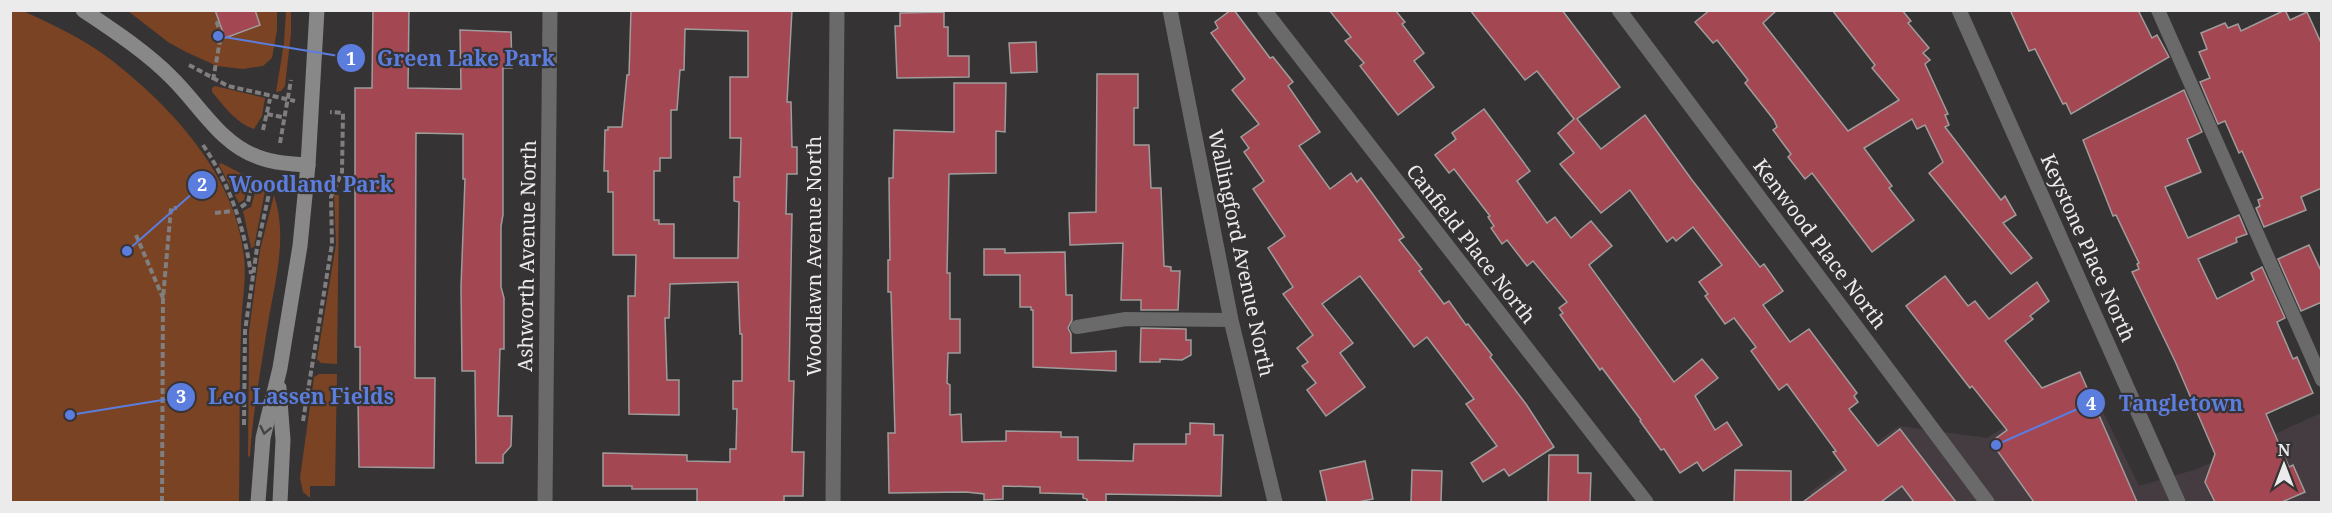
<svg xmlns="http://www.w3.org/2000/svg" width="2332" height="513" font-family="'Noto Serif',serif">
  <style>
    .built { fill: #443c41 }
    .green { fill: #7a4323 }
    .building { fill: #a34753; stroke: #9f9c9c; stroke-width: 1.5; fill-rule: evenodd }
    .lines { fill: none; stroke-linecap: round; stroke-linejoin: round }
    .path { stroke: #807e7f; stroke-width: 4; stroke-dasharray: 6 3; stroke-linecap: butt }
    .lane { stroke: #6a6a6b; stroke-width: 14 }
    .street { stroke: #6a6a6b; stroke-width: 15 }
    .secondary { stroke: #888889; stroke-width: 15 }
    .oneway { stroke: #464446 }
    .labels { text-anchor: middle; stroke-width: 4.5; stroke-linejoin: round; paint-order: stroke }
    .street-label { font-size: 20px; fill: #ecebeb; stroke: #363335 }
    .leader { fill: none; stroke: #5b7dde; stroke-width: 2 }
    .callout-dot { fill: #5b7dde; stroke: #363335; stroke-width: 2 }
    .mark-label { font-size: 18px; text-anchor: middle; font-weight: bold; fill: #fff }
    .callout-label { font-size: 21px; text-anchor: middle; font-weight: bold; fill: #5b7dde; stroke: #363335; stroke-width: 4.5; stroke-linejoin: round; paint-order: stroke }
  </style>
  <rect width="100%" height="100%" fill="#363335"/>
  <polygon class="built" points="2092,389 2139,486 2197,469 2321,413 2321,502 1816,502 1809,493 1899,426 1987,438 2009,424"/>
  <g class="green">
    <path d="M23,11C52,24 84,39 110,59C172,107 236,176 244,257C247,281 241,306 241,330C239,387 240,445 239,502H11L10,11Z"/>
    <polygon points="128,11 277,11 277,30 272,58 263,66 243,69 217,66 186,52 168,42"/>
    <polygon points="286,11 291,11 291,33 285,86 281,91 276,92 284,43"/>
    <path d="M215,86L265,98L262,116L254,129C236,123 224,106 212,92V88Z"/>
    <polygon points="221,163 244,175 247,186 244,200 239,203 219,165"/>
    <polygon points="263,184 265,191 254,247 251,248 243,211 251,207 256,189"/>
    <path d="M274,195C288,237 275,281 268,323C261,367 253,411 250,456L248,457L249,331L260,250Z"/>
    <polygon points="334,195 339,195 337,364 321,363 317,359 336,244"/>
    <polygon points="319,374 337,374 335,486 310,486 310,498 303,492 300,478 314,377"/>
  </g>
  <g class="building">
    <polygon points="215,10 255,10 260,25 225,38"/>
    <polygon points="373,10 409,10 408,88 461,89 460,30 511,32 512,68 503,68 503,215 501,226 501,287 504,298 504,349 500,349 498,416 512,416 511,446 503,455 503,463 476,463 475,371 462,371 461,287 465,179 463,179 463,134 416,133 415,378 435,378 434,468 359,467 358,397 360,397 360,347 355,347 355,88 372,88"/>
    <path d="M631,10H792L787,102H791L792,147H797V174H787L786,214H792L789,381H794L792,452H804L803,496H784V502H697V489H632V486H603V453L687,455V461L730,462V449H736L737,409H733V381H742V334H740L738,282L670,284L669,318H665L667,380H679V415L629,414L628,296H635L636,255H613V192H608V171H604L605,130H608V127H622L627,75H629ZM685,29L748,31V77H730V138H741L740,177H734V201L739,202L738,258H674V224H659V220H654V171H660V158H671V110H677L680,70H684Z"/>
    <polygon points="1231,10 1234,10 1270,58 1273,57 1293,82 1288,86 1320,132 1299,146 1330,189 1351,173 1357,182 1361,178 1404,237 1399,240 1422,269 1419,271 1444,304 1449,301 1466,325 1468,324 1492,355 1490,357 1526,404 1554,447 1509,476 1504,469 1483,482 1471,463 1497,446 1466,404 1474,399 1427,337 1414,347 1360,276 1322,304 1353,343 1340,353 1365,387 1326,416 1307,390 1316,383 1302,366 1308,362 1297,348 1313,335 1283,294 1293,287 1268,248 1285,236 1253,189 1264,181 1244,152 1249,148 1241,137 1259,124 1232,90 1245,79 1211,33 1218,28 1215,22"/>
    <polygon points="1329,10 1395,10 1405,22 1402,24 1424,53 1414,61 1434,87 1398,115 1360,66 1364,63 1345,41 1351,37"/>
    <polygon points="1470,10 1562,10 1620,87 1577,119 1601,149 1645,115 1692,180 1760,267 1764,264 1783,291 1763,305 1790,342 1809,329 1857,393 1854,396 1858,402 1849,409 1878,446 1900,429 1956,502 1914,502 1902,486 1881,502 1803,502 1846,470 1833,452 1836,451 1787,384 1779,390 1751,351 1756,347 1734,318 1725,324 1705,296 1708,294 1699,282 1722,265 1693,227 1676,241 1673,237 1667,242 1630,190 1601,213 1560,164 1574,153 1558,133 1574,119 1537,71 1525,80"/>
    <polygon points="1710,10 1777,10 1763,23 1848,131 1899,100 1872,68 1875,65 1832,10 1902,10 1911,21 1908,23 1929,48 1923,53 1930,60 1925,64 1948,114 1945,115 1949,125 1945,127 2001,200 2005,196 2016,215 2003,223 2032,258 2011,274 1929,173 1943,162 1925,125 1917,129 1912,119 1864,148 1892,186 1889,188 1914,220 1872,252 1812,173 1805,179 1788,157 1791,154 1773,130 1777,127 1774,120 1745,83 1748,80 1717,40 1713,43 1695,22"/>
    <polygon points="2010,10 2138,10 2152,38 2157,35 2169,57 2071,114 2066,103 2063,104 2035,49 2029,51"/>
    <polygon points="2285,10 2290,20 2307,12 2322,45 2322,188 2301,197 2306,210 2264,227 2256,208 2260,206 2258,200 2263,198 2242,151 2239,153 2225,121 2218,124 2200,82 2210,78 2199,52 2207,49 2201,33 2225,23 2228,28 2238,24 2241,31"/>
    <polygon points="944,12 944,27 948,27 948,56 969,56 969,77 897,78 895,26 900,26 900,13"/>
    <polygon points="1036,42 1037,72 1011,73 1009,43"/>
    <polygon points="1097,74 1138,74 1138,108 1134,108 1134,145 1149,145 1151,188 1161,188 1164,266 1171,267 1171,271 1180,271 1178,310 1141,310 1141,300 1121,300 1123,243 1070,245 1069,213 1096,212"/>
    <polygon points="954,83 1006,83 1005,132 996,131 996,173 949,174 947,273 950,273 950,319 960,319 960,353 948,353 947,383 950,385 950,415 961,414 962,442 1006,441 1006,431 1061,432 1061,437 1078,437 1078,460 1133,461 1134,444 1186,444 1186,434 1190,434 1190,423 1214,424 1214,435 1223,435 1221,496 1106,494 1106,502 1087,502 1087,499 1083,498 1083,494 1040,493 1040,487 1003,486 1003,499 984,500 984,494 966,492 889,493 888,433 895,433 891,292 888,292 888,260 890,260 889,178 893,178 894,130 954,132"/>
    <polygon points="2184,90 2202,132 2187,139 2201,172 2165,187 2188,238 2239,215 2247,234 2236,238 2237,242 2198,259 2217,299 2254,280 2251,273 2262,267 2285,318 2277,322 2293,359 2297,357 2313,393 2266,414 2289,467 2293,465 2305,492 2282,502 2215,502 2205,482 2215,454 2175,361 2132,272 2139,269 2137,264 2139,263 2116,215 2113,216 2083,140"/>
    <polygon points="1484,109 1530,171 1517,181 1547,223 1555,217 1571,238 1591,221 1612,246 1589,265 1674,382 1702,359 1718,378 1695,396 1715,430 1727,422 1742,445 1703,471 1697,462 1680,473 1664,449 1661,450 1640,421 1641,420 1602,368 1600,370 1560,315 1563,313 1559,308 1567,302 1533,261 1527,266 1507,240 1502,244 1491,228 1494,226 1488,217 1490,216 1454,169 1449,173 1435,155 1456,139 1452,133"/>
    <polygon points="2309,245 2322,273 2322,302 2301,311 2278,259"/>
    <polygon points="984,249 1005,249 1005,253 1065,252 1066,295 1072,295 1072,320 1068,328 1071,334 1071,353 1116,351 1116,371 1033,367 1033,310 1031,310 1031,307 1020,307 1020,275 984,275"/>
    <polygon points="1945,276 1968,306 1975,301 1989,319 2037,282 2049,301 2030,316 2033,319 2005,341 2042,388 2080,372 2137,502 2034,502 1991,442 2007,430 1972,386 1970,388 1906,306"/>
    <polygon points="1141,328 1186,329 1186,340 1191,340 1191,355 1182,360 1160,359 1160,362 1140,362"/>
    <polygon points="1549,455 1578,455 1578,473 1591,473 1590,502 1548,502"/>
    <polygon points="1365,461 1373,499 1358,502 1327,502 1320,471"/>
    <polygon points="1412,470 1442,471 1441,502 1411,502"/>
    <polygon points="1735,470 1791,471 1791,502 1734,502"/>
  </g>
  <g class="lines">
    <g class="path">
      <polyline points="189,65 228,86 295,101"/>
      <polyline points="213,80 221,35 217,23 219,22"/>
      <polyline points="267,114 282,117"/>
      <polyline points="263,130 270,99"/>
      <polyline points="280,143 291,80"/>
      <path d="M203,145C230,185 244,226 251,274"/>
      <polyline points="241,207 248,202 253,179"/>
      <polyline points="215,213 233,211"/>
      <polyline points="136,235 163,298"/>
      <polyline points="303,421 332,244 331,197 342,172 343,113 330,112"/>
      <polyline points="244,425 245,331 257,248 272,180"/>
      <polyline points="162,502 163,298 171,208 177,208"/>
    </g>
    <g class="lane">
      <polyline points="2158,10 2322,380"/>
      <polyline points="1077,327 1126,319 1231,320"/>
    </g>
    <g class="street">
      <polyline points="1170,10 1231,320 1275,502"/>
      <polyline points="1264,10 1646,502"/>
      <polyline points="1619,10 1987,502"/>
      <polyline points="1959,10 2178,502"/>
      <polyline points="545,502 550,10"/>
      <polyline points="833,502 837,10"/>
    </g>
    <g class="secondary">
      <path d="M83,10C114,31 145,51 171,77C199,104 220,144 258,157C274,163 291,164 308,165"/>
      <polyline points="279,388 283,440 280,502"/>
      <polyline points="258,502 263,438 280,368 300,246 308,165 317,10"/>
    </g>
  </g>
  <defs><path id="oneway-chevron" d="M-2-3.5L2.5 0L-2 3.5" fill="none" stroke-width="1.6" stroke-linecap="round" stroke-linejoin="round" transform="scale(1.5)"/></defs>
  <use class="oneway" href="#oneway-chevron" transform="translate(265 430) rotate(102)"/>
  <g class="labels">
    <g class="street-label">
      <text transform="translate(1471 244) rotate(52)" y="7">Canfield Place North</text>
      <text transform="translate(1820 244) rotate(53)" y="7">Kenwood Place North</text>
      <text transform="translate(2088 248) rotate(66)" y="7">Keystone Place North</text>
      <text transform="translate(1241 253) rotate(78)" y="7">Wallingford Avenue North</text>
      <text transform="translate(527 256) rotate(-89)" y="7">Ashworth Avenue North</text>
      <text transform="translate(814 256) rotate(-90)" y="7">Woodlawn Avenue North</text>
    </g>
  </g>
  <path class="leader" d="M218 36L351 58M127 251L202 185M70 415L181 397M1996 445L2091 403"/>
  <g class="callout-dot">
    <circle cx="218" cy="36" r="6"/>
    <circle cx="127" cy="251" r="6"/>
    <circle cx="70" cy="415" r="6"/>
    <circle cx="1996" cy="445" r="6"/>
    <circle cx="351" cy="58" r="15"/>
    <circle cx="202" cy="185" r="15"/>
    <circle cx="181" cy="397" r="15"/>
    <circle cx="2091" cy="403" r="15"/>
  </g>
  <g class="mark-label">
    <text x="351" y="65">1</text>
    <text x="202" y="191">2</text>
    <text x="181" y="403">3</text>
    <text x="2091" y="410">4</text>
  </g>
  <g class="callout-label">
    <text x="466" y="66">Green Lake Park</text>
    <text x="311" y="192">Woodland Park</text>
    <text x="301" y="404">Leo Lassen Fields</text>
    <text x="2181" y="411">Tangletown</text>
  </g>
  <rect width="2332" height="513" fill="none" stroke="#ecebeb" stroke-width="24"/>
  <g transform="translate(2284 465)" stroke="#363335" stroke-width="4.5" paint-order="stroke">
  <path d="M0-4.5L10 22L0 15L-10 22Z" fill="#ecebeb"/>
  <text y="-9" font-size="16" font-weight="bold" text-anchor="middle" fill="#ecebeb">N</text>
  </g>
</svg>
